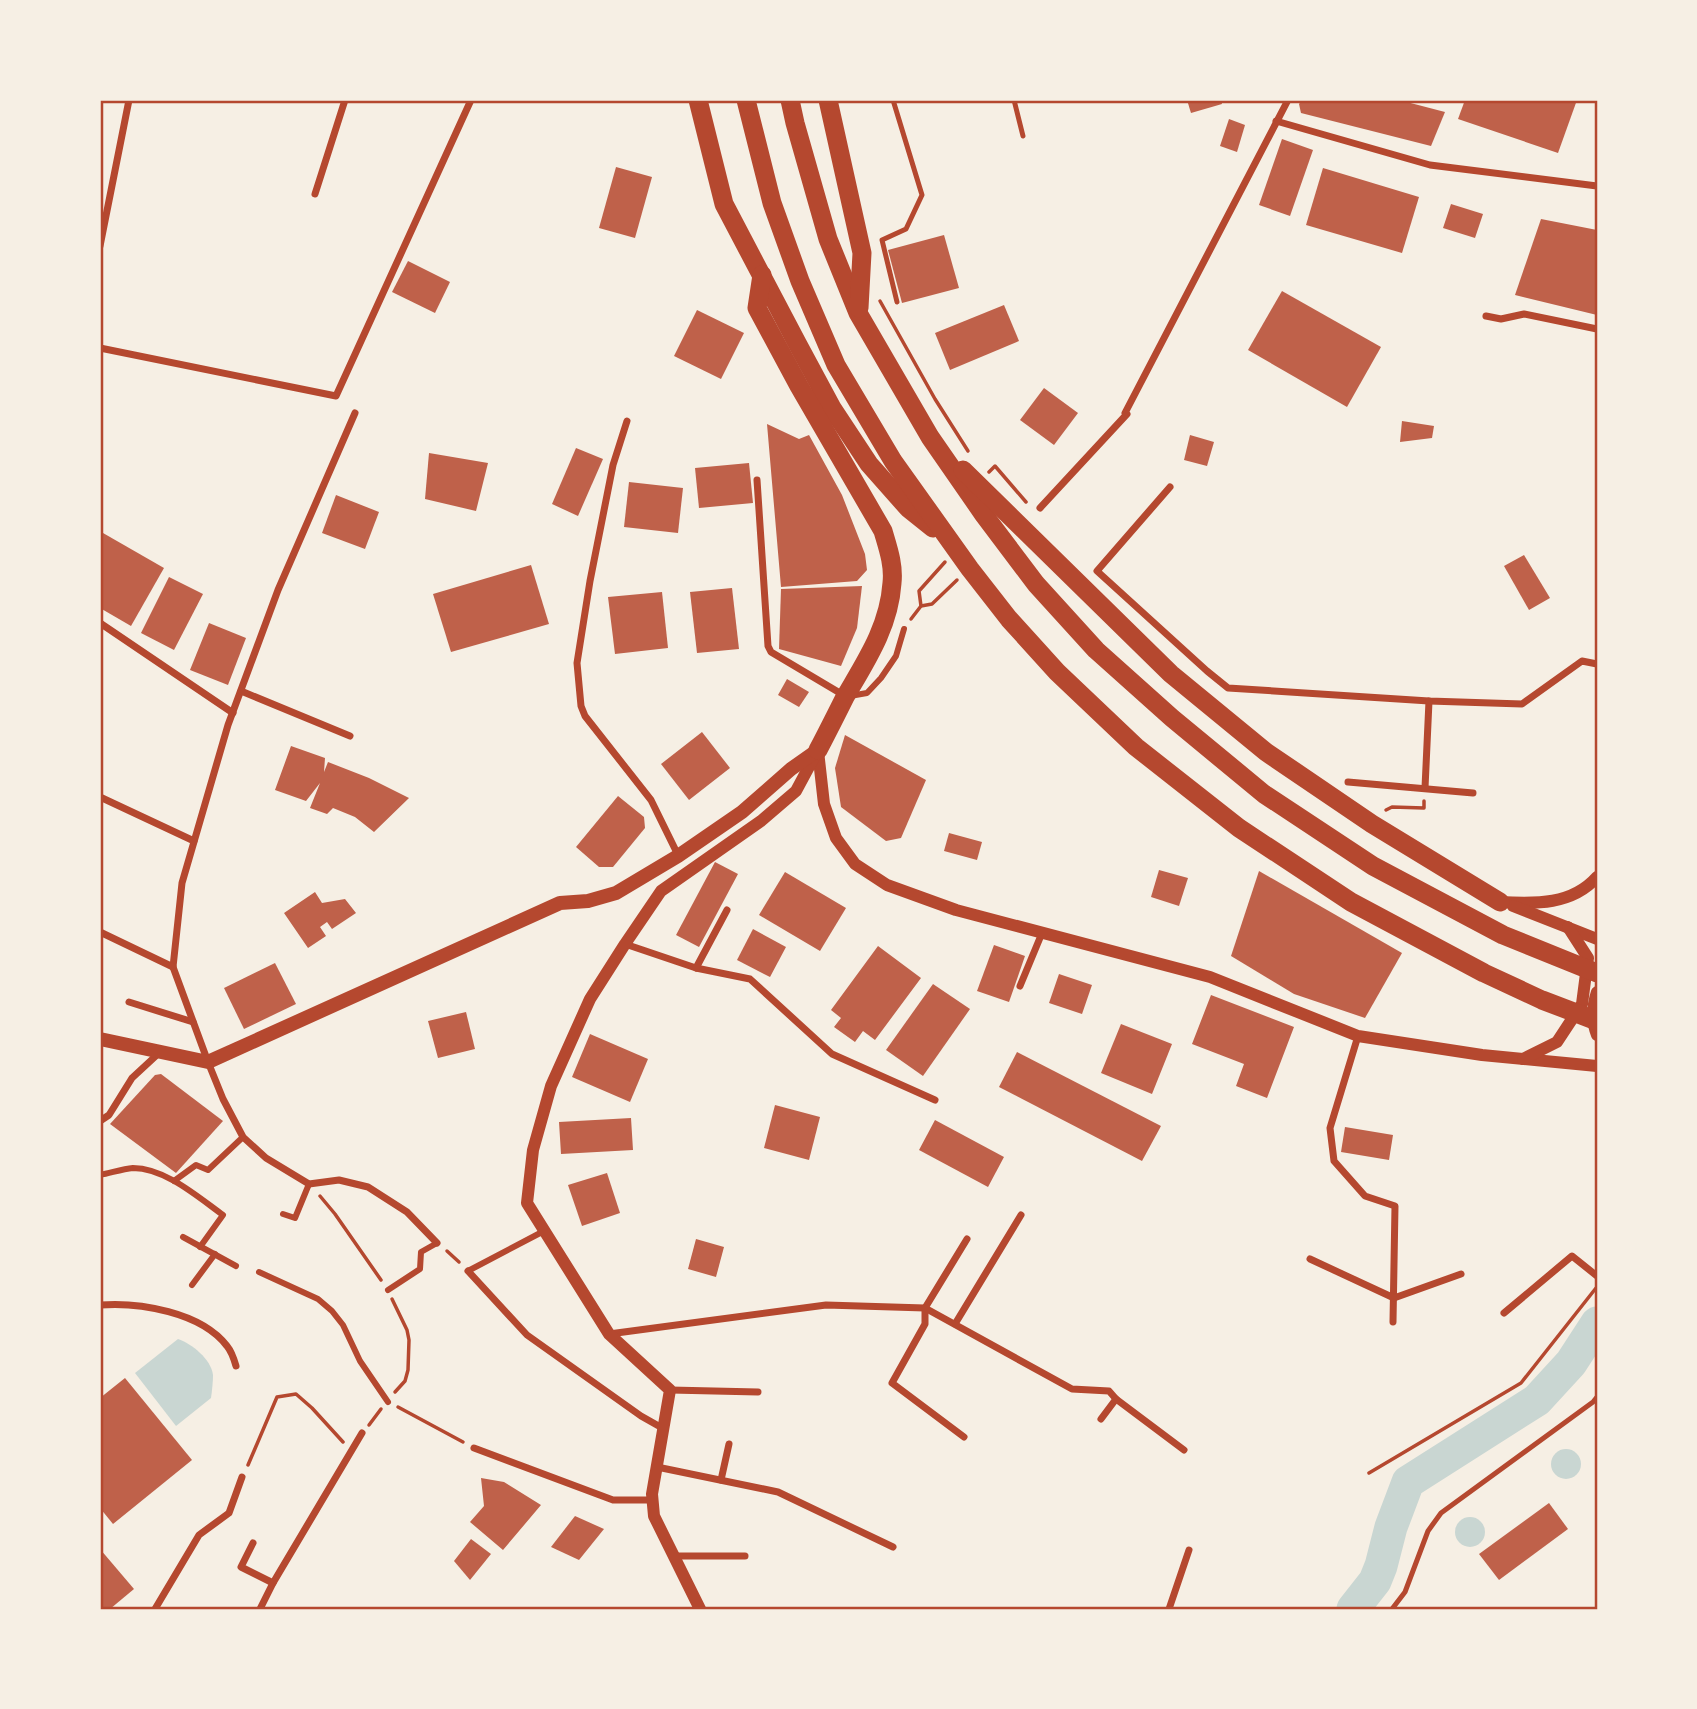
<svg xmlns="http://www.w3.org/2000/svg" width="1697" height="1709" font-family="'Libre Baskerville',serif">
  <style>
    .water { fill: #c9d6d2 }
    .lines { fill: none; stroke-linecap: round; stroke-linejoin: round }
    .river { stroke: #c9d6d2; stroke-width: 33 }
    .building { fill: #bf614a }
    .path { stroke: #b5482f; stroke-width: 3.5 }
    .service { stroke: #b5482f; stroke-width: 5 }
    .pedestrian { stroke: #b5482f; stroke-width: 6 }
    .minor { stroke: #b5482f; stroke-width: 7 }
    .tertiary { stroke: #b5482f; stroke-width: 12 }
    .secondary { stroke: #b5482f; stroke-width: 14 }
    .trunk { stroke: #b5482f; stroke-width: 19 }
    .neatline { fill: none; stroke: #b5482f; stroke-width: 2.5 }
  </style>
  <rect width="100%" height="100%" fill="#f6efe4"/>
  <g class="water">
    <path d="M178,1339C192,1344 211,1359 213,1375C213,1382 212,1391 211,1398L176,1426L135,1373Z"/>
    <circle cx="1566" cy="1464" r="15"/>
    <circle cx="1470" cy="1532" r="15"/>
  </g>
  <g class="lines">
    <polyline class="river" points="1353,1609 1375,1581 1381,1566 1391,1527 1408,1482 1537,1400 1571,1363 1597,1323"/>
  </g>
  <g class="building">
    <polygon points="1187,100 1221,100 1222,104 1191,113"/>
    <polygon points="1302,100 1399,100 1445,112 1431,146 1301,113 1299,104"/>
    <polygon points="1465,100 1577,100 1558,153 1458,119"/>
    <polygon points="1229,119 1245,125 1237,152 1220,146"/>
    <polygon points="1282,139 1313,150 1290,216 1259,205"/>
    <polygon points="616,167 652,177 635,238 599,228"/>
    <polygon points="1323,168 1419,197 1402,253 1306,225"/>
    <polygon points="1451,204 1483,214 1475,238 1443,228"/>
    <polygon points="1541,219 1597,230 1597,315 1515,295"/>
    <polygon points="944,235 959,288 902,303 888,250"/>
    <polygon points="408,261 450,282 435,313 392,292"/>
    <polygon points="1282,291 1381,347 1347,407 1248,350"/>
    <polygon points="1004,305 1019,341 950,370 935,333"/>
    <polygon points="697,310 744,333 721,379 674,356"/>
    <polygon points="1044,388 1078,413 1054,445 1020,420"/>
    <polygon points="1402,421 1434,426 1432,438 1400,442"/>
    <polygon points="767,424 799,439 809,435 842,495 865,554 867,570 857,581 781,587"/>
    <polygon points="1190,435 1214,442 1207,466 1184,460"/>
    <polygon points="576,448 603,459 578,516 552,504"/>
    <polygon points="429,453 488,463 476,511 425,499"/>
    <polygon points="749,463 753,503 699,508 695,468"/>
    <polygon points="629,482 683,488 678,533 624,527"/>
    <polygon points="336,495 379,512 365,549 322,533"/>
    <polygon points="103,533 164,568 131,626 100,608 100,538"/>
    <polygon points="1524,555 1550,598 1529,610 1504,566"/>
    <polygon points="531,565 549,624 451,652 433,594"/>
    <polygon points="169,577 203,594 174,650 141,633"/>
    <polygon points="862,586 857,628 841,666 779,649 781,589"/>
    <polygon points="732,588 739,649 697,653 690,592"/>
    <polygon points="662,592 668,648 615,654 608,597"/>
    <polygon points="209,623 246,638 228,685 190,670"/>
    <polygon points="787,679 809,692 799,707 778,695"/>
    <polygon points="702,732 730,768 689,800 661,764"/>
    <polygon points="845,735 926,780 901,838 886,841 841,807 835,768"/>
    <polygon points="291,746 325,758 324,772 328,762 369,778 409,798 374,832 355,817 333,808 327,814 310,808 320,783 306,801 275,790"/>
    <polygon points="618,796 644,817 645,828 613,867 599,867 576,847"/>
    <polygon points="949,833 982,842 977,860 944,851"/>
    <polygon points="715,862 738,874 699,947 676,935"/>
    <polygon points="1159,870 1188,878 1179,906 1151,897"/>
    <polygon points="1259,871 1402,953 1365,1018 1294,994 1231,956"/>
    <polygon points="785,872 846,908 820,951 759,915"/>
    <polygon points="315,892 322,903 345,899 356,913 332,929 327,922 320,927 326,936 308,948 284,913"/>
    <polygon points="753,929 786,947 770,977 737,960"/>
    <polygon points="994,945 1025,956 1009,1002 977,991"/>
    <polygon points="878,946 921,978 875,1040 863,1031 855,1042 834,1027 841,1018 831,1010"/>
    <polygon points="275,963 296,1004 244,1029 224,988"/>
    <polygon points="1059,974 1092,985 1082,1014 1049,1003"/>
    <polygon points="933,984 970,1009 923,1076 886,1050"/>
    <polygon points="1211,995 1294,1027 1267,1098 1236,1086 1244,1064 1192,1044"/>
    <polygon points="466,1012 475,1049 438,1058 428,1021"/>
    <polygon points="1121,1024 1172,1044 1152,1094 1101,1073"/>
    <polygon points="590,1034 648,1059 630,1102 572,1077"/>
    <polygon points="1017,1052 1161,1126 1142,1161 999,1087"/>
    <polygon points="161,1074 223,1121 176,1173 110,1124 155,1075"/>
    <polygon points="775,1105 820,1117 809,1160 764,1148"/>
    <polygon points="631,1118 633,1150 561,1154 559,1122"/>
    <polygon points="935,1120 1004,1157 988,1187 919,1150"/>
    <polygon points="1345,1127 1393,1135 1389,1160 1341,1152"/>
    <polygon points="607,1173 620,1213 582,1226 568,1185"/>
    <polygon points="696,1239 724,1247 716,1277 688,1269"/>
    <polygon points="125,1378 192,1460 113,1524 100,1508 100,1398"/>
    <polygon points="481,1478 504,1482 541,1505 503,1550 470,1522 484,1506"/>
    <polygon points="1549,1503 1568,1529 1499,1580 1479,1554"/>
    <polygon points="575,1516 604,1529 579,1560 551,1547"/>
    <polygon points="471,1539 491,1554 470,1580 454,1561"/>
    <polygon points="100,1549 134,1589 110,1609 100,1609"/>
  </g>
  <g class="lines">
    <g class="path">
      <polyline points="880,301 935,399 968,451"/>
      <polyline points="989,472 995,466 1026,502"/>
      <polyline points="921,606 919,591 945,562"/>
      <polyline points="911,619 921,606 932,604 957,580"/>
      <polyline points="1386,810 1392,807 1424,808 1424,801"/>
      <polyline points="320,1196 335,1214 381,1280"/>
      <polyline points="447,1251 459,1262"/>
      <polyline points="392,1299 407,1330 409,1340 408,1370 405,1381 395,1392"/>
      <polyline points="398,1407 463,1442"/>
      <polyline points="369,1425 381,1409"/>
      <polyline points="248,1465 277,1397 296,1394 312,1408 343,1442"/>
      <polyline points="1369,1473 1521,1383 1596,1288"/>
    </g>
    <g class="service">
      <polyline points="893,100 922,195 906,229 882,240 897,302"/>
      <polyline points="1014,100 1023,136"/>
      <polyline points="1392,1609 1405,1592 1428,1531 1441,1513 1593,1402 1597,1397"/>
    </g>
    <g class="pedestrian">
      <polyline points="850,696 867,693 881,678 896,656 904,629"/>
      <path d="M100,1175C111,1173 122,1169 133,1168C165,1168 198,1197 223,1215L200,1247"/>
      <polyline points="174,1181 196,1165 208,1170 243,1137"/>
      <polyline points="283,1214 295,1218 309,1184"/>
      <polyline points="183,1237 236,1266"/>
      <polyline points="468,1271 544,1231"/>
      <polyline points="259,1272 318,1299 332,1311 343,1325 360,1361 388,1402"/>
      <polyline points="192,1285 215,1254"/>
      <polyline points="388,1290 420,1269 421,1252 437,1243"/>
    </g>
    <g class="minor">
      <polyline points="1276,121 1430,165 1597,186"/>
      <polyline points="315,194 345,100"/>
      <polyline points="100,246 129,100"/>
      <polyline points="1486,316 1501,319 1524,314 1597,329"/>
      <polyline points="100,348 336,396 471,100"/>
      <polyline points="355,413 278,590 228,725 182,883 173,967 208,1062 223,1099 243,1137 266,1158 309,1184 339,1180 368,1187 407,1212 437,1243"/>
      <polyline points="627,421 613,465 590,581 577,663 581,706 585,716 651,800 678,855"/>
      <polyline points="757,480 768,646 771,652 845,696"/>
      <polyline points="1170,487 1097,571 1207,671 1228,688 1429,701 1522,704 1582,661 1597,664"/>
      <polyline points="1040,508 1127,414 1125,413 1288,100"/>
      <polyline points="100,623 233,713"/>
      <polyline points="241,691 350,736"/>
      <polyline points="1348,782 1473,793"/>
      <polyline points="1425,788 1429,701"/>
      <polyline points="100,797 194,841"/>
      <polyline points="100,932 173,967"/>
      <polyline points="625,944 696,968 750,979 832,1054 935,1100"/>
      <polyline points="696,968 727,910"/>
      <polyline points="1020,986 1042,933"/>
      <polyline points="129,1002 193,1022"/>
      <polyline points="1358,1036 1330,1128 1334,1161 1365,1196 1395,1206 1393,1322"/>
      <polyline points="100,1121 109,1115 132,1078 159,1053"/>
      <polyline points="1310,1259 1394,1298 1461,1274"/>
      <polyline points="468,1271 527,1335 641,1416 664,1429"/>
      <path d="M100,1305C139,1302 201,1312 227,1346C232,1352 234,1359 236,1366"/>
      <polyline points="1504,1313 1572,1256 1597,1276"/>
      <polyline points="955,1324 1021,1215"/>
      <polyline points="609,1334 826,1305 925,1308 1072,1389 1109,1391 1116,1399 1184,1450"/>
      <polyline points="670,1390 758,1392"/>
      <polyline points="1101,1419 1116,1399"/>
      <polyline points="964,1437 892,1383 925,1324 925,1308 967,1239"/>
      <polyline points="474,1448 613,1500 653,1500"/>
      <polyline points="657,1467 778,1492 893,1547"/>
      <polyline points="721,1480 729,1444"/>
      <polyline points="253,1543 241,1567 273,1583"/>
      <polyline points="674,1556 745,1556"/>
      <polyline points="155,1609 199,1535 229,1513 242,1477"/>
      <polyline points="260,1609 273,1583 362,1433"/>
      <polyline points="1169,1609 1189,1550"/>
    </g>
    <g class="tertiary">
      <polyline points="818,751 824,804 836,838 855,864 887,885 956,910 1210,977 1358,1036 1482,1055 1597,1066"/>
      <path d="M1500,902C1536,904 1572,905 1597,877"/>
      <polyline points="1513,906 1597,939"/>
      <path d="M1597,992C1592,1007 1591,1020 1597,1035"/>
      <polyline points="1523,1059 1557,1042 1582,1004 1588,958 1568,927"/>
      <polyline points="700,1609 654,1516 652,1494 670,1390 609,1334 527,1203 533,1150 551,1086 590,999 625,944 661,891 761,821 796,791 818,750"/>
    </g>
    <polyline class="secondary" points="100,1039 208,1062 560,903 588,901 616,893 678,856 742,812 791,769 818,750"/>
    <g class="trunk">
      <polyline points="698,100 724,204 797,343 832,408 869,464 908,508 933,528"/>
      <polyline points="746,100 772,203 800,281 836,365 893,461 970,569 1009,619 1057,672 1136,747 1239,828 1351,902 1484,973 1542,1000 1597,1021"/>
      <polyline points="790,100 795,123 828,239 858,313 930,437 984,515 1036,584 1096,650 1172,718 1264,794 1373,866 1503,935 1597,973"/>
      <polyline points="828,100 862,253 859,308"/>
      <path d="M762,275L757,308L799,386L883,531C888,548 894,565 892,583C889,627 866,661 845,697C836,715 827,733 818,750"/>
      <polyline points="963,470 1171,674 1266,752 1372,824 1500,902"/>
    </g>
  </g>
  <rect width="1697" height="1709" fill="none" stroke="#f6efe4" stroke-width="203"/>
  <rect x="102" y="102" width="1494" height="1506" class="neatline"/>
</svg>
